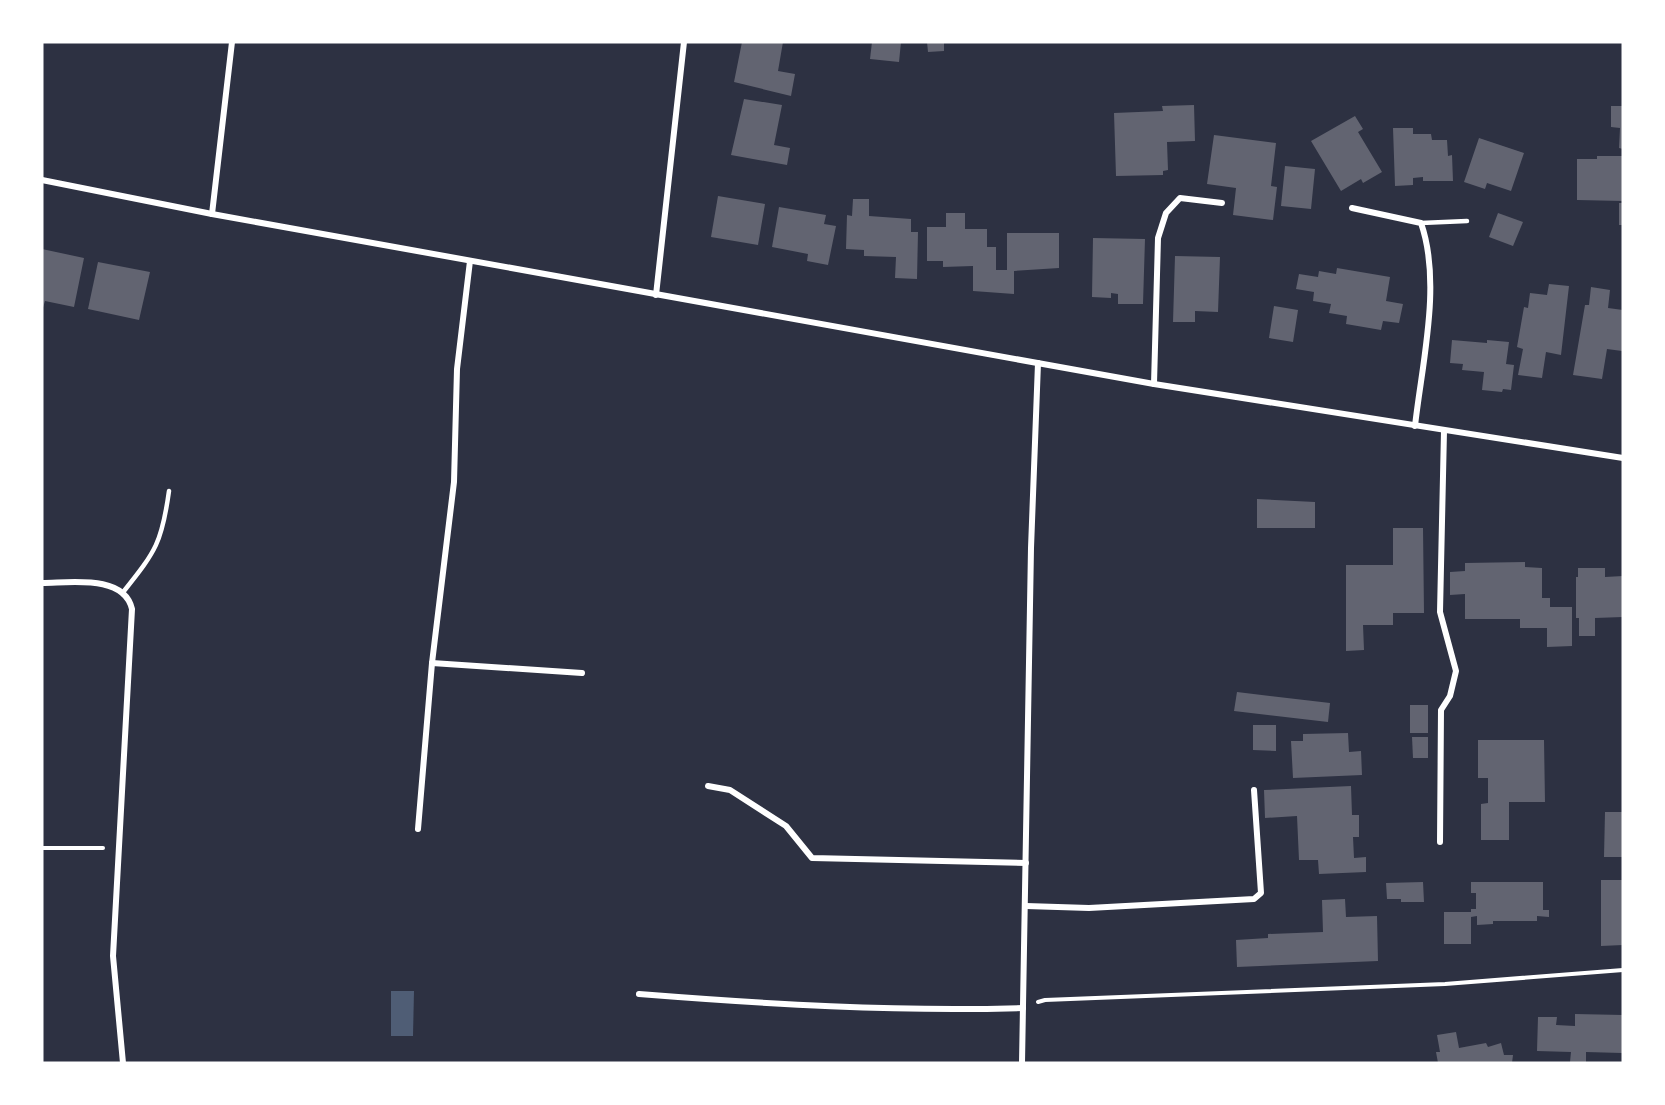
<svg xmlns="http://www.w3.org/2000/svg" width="1665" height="1105" font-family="Lora,serif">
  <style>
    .water { fill: #4f5d75 }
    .building { fill: #626471 }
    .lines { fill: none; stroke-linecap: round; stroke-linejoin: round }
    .path { stroke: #fff; stroke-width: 4 }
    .service { stroke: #fff; stroke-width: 4.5 }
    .minor { stroke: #fff; stroke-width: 6 }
  </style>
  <rect width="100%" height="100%" fill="#2d3142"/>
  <polygon class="water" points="391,991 414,991 413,1036 391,1036"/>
  <g class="building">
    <polygon points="742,42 783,42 778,71 795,74 791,96 734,82"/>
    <polygon points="872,42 901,42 899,62 870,59"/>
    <polygon points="927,42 944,42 944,51 928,52"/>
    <polygon points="744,99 782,105 774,145 790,148 787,165 731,155"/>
    <polygon points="1194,105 1195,141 1167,142 1168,170 1163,171 1163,175 1116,176 1114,113 1163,111 1162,106"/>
    <polygon points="1611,106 1623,106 1623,149 1619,148 1620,128 1611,127"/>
    <polygon points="1355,116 1363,129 1358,132 1382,172 1363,183 1361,179 1341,191 1311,141"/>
    <polygon points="1393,128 1413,128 1413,134 1431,134 1432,140 1447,140 1448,156 1452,155 1453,181 1423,181 1423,177 1413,178 1413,185 1395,186"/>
    <polygon points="1214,135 1276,143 1271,186 1277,187 1273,220 1233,215 1236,188 1207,184"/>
    <polygon points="1479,138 1524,153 1511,191 1487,183 1485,189 1464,182"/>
    <polygon points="1597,156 1623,156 1623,201 1577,200 1577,159 1597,159"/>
    <polygon points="1285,166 1315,169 1311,209 1281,206"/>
    <polygon points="718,196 765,204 758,245 711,237"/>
    <polygon points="853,199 869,199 869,216 911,219 911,232 918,232 917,279 895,278 896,257 864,256 864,250 846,249 847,215 852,216"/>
    <rect x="1619" y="203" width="4" height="22"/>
    <polygon points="779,207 826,215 824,224 836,226 828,265 807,261 808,254 772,247"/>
    <polygon points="946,213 965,213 965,229 987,229 987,247 996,247 996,270 1007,270 1007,233 1059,233 1059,268 1014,271 1014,294 973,291 973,266 943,267 943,261 927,261 927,227 946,227"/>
    <polygon points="1498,213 1523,222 1513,246 1489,237"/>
    <polygon points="1093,238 1145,239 1143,304 1118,304 1118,294 1111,293 1111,298 1092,297"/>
    <polygon points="42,249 84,258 74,307 45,301 42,311"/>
    <polygon points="1175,256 1220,257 1218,312 1195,311 1195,322 1173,322"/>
    <polygon points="98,262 150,272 139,320 88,309"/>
    <polygon points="1337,268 1390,277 1386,301 1403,304 1399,323 1383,321 1381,330 1346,324 1347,316 1329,313 1331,304 1313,301 1314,292 1296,289 1299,274 1318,277 1319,271 1336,274"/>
    <polygon points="1549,284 1569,286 1561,355 1546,352 1542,378 1518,375 1523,349 1517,347 1524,307 1528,308 1530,293 1547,295"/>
    <polygon points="1591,287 1610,290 1608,308 1623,310 1622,351 1607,349 1602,379 1573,375 1585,305 1589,305"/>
    <polygon points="1274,306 1298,310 1293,342 1269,338"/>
    <polygon points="1452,340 1487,343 1487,340 1509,342 1506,364 1514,365 1511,390 1503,389 1502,392 1482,390 1484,372 1462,370 1463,364 1450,363"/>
    <polygon points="1257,499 1315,502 1315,528 1257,528"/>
    <polygon points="1393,528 1423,528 1424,613 1393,613 1393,625 1363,625 1364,650 1346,651 1346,565 1393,565"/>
    <polygon points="1525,562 1525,567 1542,568 1542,598 1550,598 1550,607 1572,607 1572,646 1547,647 1547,628 1520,628 1520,619 1465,619 1465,594 1450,595 1450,572 1465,571 1465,563"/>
    <polygon points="1578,568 1605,568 1605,577 1623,576 1623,617 1595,618 1595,636 1579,636 1579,618 1576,618 1576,577 1578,577"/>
    <polygon points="1237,692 1330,703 1328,722 1234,711"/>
    <rect x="1410" y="705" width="18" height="28"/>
    <polygon points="1253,725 1276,725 1276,751 1253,750"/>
    <polygon points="1348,733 1349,752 1361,751 1362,775 1293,778 1291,741 1303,741 1303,734"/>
    <polygon points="1412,737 1428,737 1428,758 1413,758"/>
    <polygon points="1478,740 1544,740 1545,802 1509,802 1509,840 1481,840 1481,804 1488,803 1488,778 1478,778"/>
    <polygon points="1351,786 1352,815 1359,815 1359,837 1353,837 1354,858 1366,857 1366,872 1319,874 1318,860 1299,860 1297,816 1265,818 1264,790"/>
    <polygon points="1605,812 1623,812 1623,857 1604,857"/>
    <polygon points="1601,880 1623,880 1623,945 1601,946"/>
    <polygon points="1423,882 1424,902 1401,902 1401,899 1387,899 1386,883"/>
    <polygon points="1471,882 1543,882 1543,910 1549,910 1549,917 1537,916 1537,921 1493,921 1493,924 1477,925 1477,916 1471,917 1471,944 1444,944 1444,912 1471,912 1471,909 1476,909 1476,893 1471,893"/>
    <polygon points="1345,899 1346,917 1377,916 1378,961 1237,967 1236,940 1268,938 1268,934 1323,932 1322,900"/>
    <polygon points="1575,1014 1623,1015 1622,1053 1586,1052 1586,1063 1570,1062 1571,1052 1537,1051 1538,1017 1557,1017 1556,1025 1575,1026"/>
    <polygon points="1456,1032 1459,1048 1486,1043 1488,1047 1501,1043 1504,1055 1513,1055 1512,1063 1438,1063 1436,1052 1440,1052 1437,1035"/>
  </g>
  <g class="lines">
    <g class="path">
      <polyline points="42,848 103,848"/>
      <polyline points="1038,1002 1045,1000 1445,984 1623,970"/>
    </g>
    <g class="service">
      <polyline points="1421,223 1467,221"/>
      <path d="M124,591C156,551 162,542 169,491"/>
    </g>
    <g class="minor">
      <polyline points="42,180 212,214 1154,384 1623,458"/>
      <path d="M1352,208L1421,223C1442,283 1422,363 1415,426"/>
      <polyline points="212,214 232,42"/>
      <polyline points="656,295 684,42"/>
      <polyline points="1154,384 1158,238 1166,213 1180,198 1222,203"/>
      <path d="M42,583C70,583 124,574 132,609L113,956L123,1063"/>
      <polyline points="432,663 582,673"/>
      <polyline points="708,786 730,790 786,826 812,858 1026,863"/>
      <polyline points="418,829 432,663 454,482 457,369 470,261"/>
      <polyline points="1440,842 1441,710 1450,696 1456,671 1440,612 1444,431"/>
      <polyline points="1026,906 1089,908 1254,899 1261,893 1254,790"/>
      <path d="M639,994C766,1004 895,1012 1023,1008"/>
      <polyline points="1022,1063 1031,548 1038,363"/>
    </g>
  </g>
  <rect width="1665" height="1105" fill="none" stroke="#ffffff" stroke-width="87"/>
</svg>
